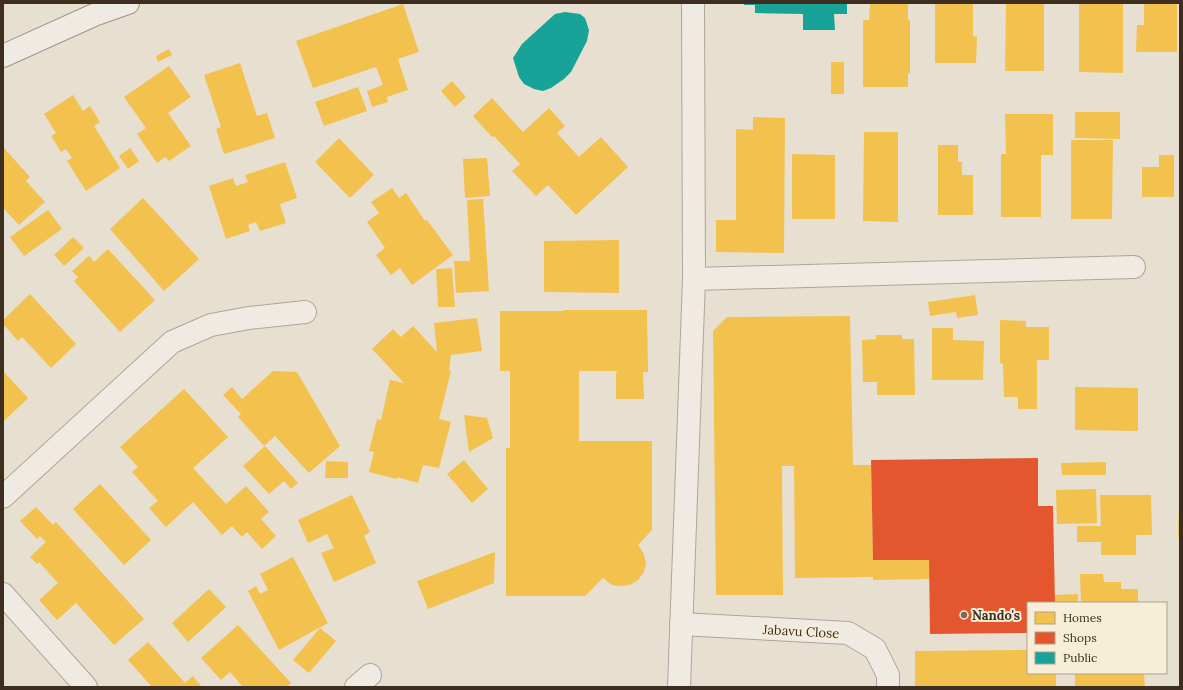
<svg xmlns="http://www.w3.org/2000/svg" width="1183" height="690" font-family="Lora,serif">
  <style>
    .homes { fill: #f2c14e }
    .shops { fill: #e4572e }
    .public { fill: #17a398 }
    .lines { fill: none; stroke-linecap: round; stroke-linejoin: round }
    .street-casing { stroke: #ada599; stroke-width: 24 }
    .secondary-casing { stroke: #9c958a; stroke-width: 24 }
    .street { stroke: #efebe3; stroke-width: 22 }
    .secondary { stroke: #efebe3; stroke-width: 22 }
    .poi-dot { fill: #786c5e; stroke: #f7eed8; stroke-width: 1.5 }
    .labels { text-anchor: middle; stroke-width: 4; stroke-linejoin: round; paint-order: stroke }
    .poi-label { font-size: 13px; font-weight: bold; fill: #3d2e20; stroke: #f7eed8; text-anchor: start }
    .street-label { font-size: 13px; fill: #3d2e20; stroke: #f7eed8 }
  </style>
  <rect width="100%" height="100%" fill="#e7e0d1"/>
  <g class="homes">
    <polygon points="870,3 908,3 908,20 910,20 910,74 908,73 908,87 863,87 863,20 869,20"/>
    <polygon points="935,3 973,3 973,36 977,37 976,63 935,63"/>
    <polygon points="1006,3 1044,3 1044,71 1005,71"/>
    <polygon points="1079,3 1123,3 1123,73 1079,72"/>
    <polygon points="1144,3 1177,3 1177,52 1136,52 1137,25 1144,25"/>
    <polygon points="403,4 419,52 398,59 408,90 387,97 388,102 372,107 367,91 383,85 376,67 313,88 296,41"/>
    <polygon points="169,49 172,55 158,62 156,56"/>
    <rect x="831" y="62" width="13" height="32"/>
    <polygon points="240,63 257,116 267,113 275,138 224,154 216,129 221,127 204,75"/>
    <polygon points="169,66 191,97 168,113 191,146 169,161 165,157 157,163 137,134 146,128 124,97"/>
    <polygon points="452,81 466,97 455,107 441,91"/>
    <polygon points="358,87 367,111 324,126 315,102"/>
    <polygon points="73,95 83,111 90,106 100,122 94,126 120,168 86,191 67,161 72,158 66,149 61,152 51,136 56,133 44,114"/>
    <polygon points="492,98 523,132 549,108 565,126 557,133 579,157 601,137 628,167 576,215 548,185 536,196 512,171 520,164 494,136 492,137 473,116"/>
    <polygon points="1075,112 1120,112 1120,139 1075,138"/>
    <polygon points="1005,114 1053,114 1053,155 1041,155 1041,217 1001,217 1001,154 1006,154"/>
    <polygon points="753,117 785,118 784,253 716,252 716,220 736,220 736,129 753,130"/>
    <polygon points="864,132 898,132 898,222 863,221"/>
    <polygon points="339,138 374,175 350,198 315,162"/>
    <polygon points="1071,140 1113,140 1112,219 1071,219"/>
    <polygon points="938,145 958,145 958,162 962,162 962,175 973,175 973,215 938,215"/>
    <polygon points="3,147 30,177 26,181 45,202 19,225 3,208"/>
    <polygon points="130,148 139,161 128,169 119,156"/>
    <polygon points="792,154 835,155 835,219 792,219"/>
    <polygon points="1159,155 1174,155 1174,197 1142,197 1142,167 1159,167"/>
    <polygon points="487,158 490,196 465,198 463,159"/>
    <polygon points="285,162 297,198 280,204 286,223 260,231 256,222 248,225 250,231 226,239 209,186 233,178 236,186 248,182 245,175"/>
    <polygon points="392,188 399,198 406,193 425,221 427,220 453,255 412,285 400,268 391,275 376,255 385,248 367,222 379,213 371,202"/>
    <polygon points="143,198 199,259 164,291 110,229"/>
    <polygon points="483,199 489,291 456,293 454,261 470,261 467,200"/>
    <polygon points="48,210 62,229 24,256 10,237"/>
    <polygon points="73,237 84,248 64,266 54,255"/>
    <polygon points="619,240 619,293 544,292 544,241"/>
    <polygon points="108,249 155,300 120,332 74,281 78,277 72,271 89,256 94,262"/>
    <polygon points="452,268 455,307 438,307 436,269"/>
    <polygon points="30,294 76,344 51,368 22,337 18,341 3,324 3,320"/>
    <polygon points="975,295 978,315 957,318 956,312 930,316 928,302"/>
    <polygon points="564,310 647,310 648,372 643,372 644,399 616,399 616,372 618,372 618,371 579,371 579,441 652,441 652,530 638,545 644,554 646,563 644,572 638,580 630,585 621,586 612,585 603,578 585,596 506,596 506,448 510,448 510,371 500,371 500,311 564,311"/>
    <polygon points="850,316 853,465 871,465 873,560 929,560 929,579 873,580 873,577 795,578 794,466 782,466 783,595 716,595 713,331 727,317"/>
    <polygon points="477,318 482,351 451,355 449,371 451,371 439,419 451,422 439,468 423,465 418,483 397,477 397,479 369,472 374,452 369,451 377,419 381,420 390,380 404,383 372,349 393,329 401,337 413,326 437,352 434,323"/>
    <polygon points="1000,320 1026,321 1026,327 1049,327 1049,360 1037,360 1037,409 1018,409 1018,397 1004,397 1003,364 1000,363"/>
    <polygon points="932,328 953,328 953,340 984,341 983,380 932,380"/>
    <polygon points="876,335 902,335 902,339 914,339 915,395 877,395 877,382 863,382 862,340 876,339"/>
    <polygon points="3,371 28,398 3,422"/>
    <polygon points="273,371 297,372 340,446 309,473 275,436 264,446 238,417 241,414 223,395 232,387 242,399"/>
    <polygon points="1075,387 1138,388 1138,431 1075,430"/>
    <polygon points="184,389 228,437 193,468 226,504 246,486 269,512 261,519 276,536 262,549 247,532 242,537 232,526 222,535 193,502 166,527 149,508 158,501 132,472 138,467 120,447"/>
    <polygon points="464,415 487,418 493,438 469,452"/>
    <polygon points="265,446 298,483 291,489 284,481 269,494 243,466"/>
    <polygon points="464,460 488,489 472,503 447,474"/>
    <polygon points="326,461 348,462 348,478 325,478"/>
    <polygon points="1106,462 1106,475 1062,475 1061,463"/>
    <polygon points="100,484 151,540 124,565 73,509"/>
    <polygon points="1096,489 1097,523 1057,524 1056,490"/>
    <polygon points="352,495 370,532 364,536 376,563 334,582 321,553 334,548 327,534 308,543 298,520"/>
    <polygon points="1100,495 1151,495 1152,535 1136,535 1136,555 1101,555 1101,542 1077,542 1077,526 1101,526"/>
    <polygon points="1179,502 1180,502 1180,537 1178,537"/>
    <polygon points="36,507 53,525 56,522 144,619 114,645 76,603 57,620 39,600 58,583 39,562 37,564 30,557 46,542 40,536 37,539 20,521"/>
    <polygon points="495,552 494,583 428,609 417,581"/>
    <polygon points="293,557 328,623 279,650 248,591 256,586 260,594 268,590 260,574"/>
    <polygon points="1080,574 1103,574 1104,582 1121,582 1121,589 1138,589 1138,603 1081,603"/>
    <polygon points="209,589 226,607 188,642 172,623"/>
    <polygon points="1078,594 1078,603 1055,603 1055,595"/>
    <polygon points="238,625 291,683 287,687 243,687 230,672 221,680 201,658"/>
    <polygon points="320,628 336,641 309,673 293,660"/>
    <polygon points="148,642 185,683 193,676 202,687 152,687 128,660"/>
    <polygon points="1028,650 1028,673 1056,673 1056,687 915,687 915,651"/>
    <polygon points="1075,673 1144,673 1145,687 1075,687"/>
  </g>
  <polygon class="shops" points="1038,458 1038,506 1053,506 1055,603 1028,603 1028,633 930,634 929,560 873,560 871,460"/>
  <g class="public">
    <polygon points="744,3 847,3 847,14 834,14 835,30 803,30 803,14 755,13 755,5 744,5"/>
    <polygon points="565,12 580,14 585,18 589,30 587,41 571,72 564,79 551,88 543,91 534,89 524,84 519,77 513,58 522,44 555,14"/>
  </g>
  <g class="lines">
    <g class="street-casing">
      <g id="street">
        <polyline points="694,279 1134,267"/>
        <polyline points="3,497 172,342 211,325 249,318 305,312"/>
        <polyline points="3,594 86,687"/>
        <polyline points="681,624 848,633 875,649 888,675 888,687"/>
        <polyline points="356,687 370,675"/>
        <polyline points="679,687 694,279 693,3"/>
      </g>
    </g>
    <g class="secondary-casing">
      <polyline id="secondary" points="3,56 94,15 128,3"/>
    </g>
    <use href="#street" class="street"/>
    <use href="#secondary" class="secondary"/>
  </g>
  <circle class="poi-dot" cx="964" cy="615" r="4"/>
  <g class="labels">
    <g class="poi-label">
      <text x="972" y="620">Nando's</text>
    </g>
    <g class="street-label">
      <text transform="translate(801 631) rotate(3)" y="5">Jabavu Close</text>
    </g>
  </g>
  <rect width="1183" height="690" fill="none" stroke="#3d2e20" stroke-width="8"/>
  <rect x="1027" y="602" width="140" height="72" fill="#f7eed8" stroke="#ada18e"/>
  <rect x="1035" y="612" width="20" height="12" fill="#f2c14e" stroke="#ada18e"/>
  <text x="1063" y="622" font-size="12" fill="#3d2e20">Homes</text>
  <rect x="1035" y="632" width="20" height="12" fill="#e4572e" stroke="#ada18e"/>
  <text x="1063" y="642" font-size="12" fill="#3d2e20">Shops</text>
  <rect x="1035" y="652" width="20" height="12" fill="#17a398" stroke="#ada18e"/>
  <text x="1063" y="662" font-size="12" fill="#3d2e20">Public</text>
</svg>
